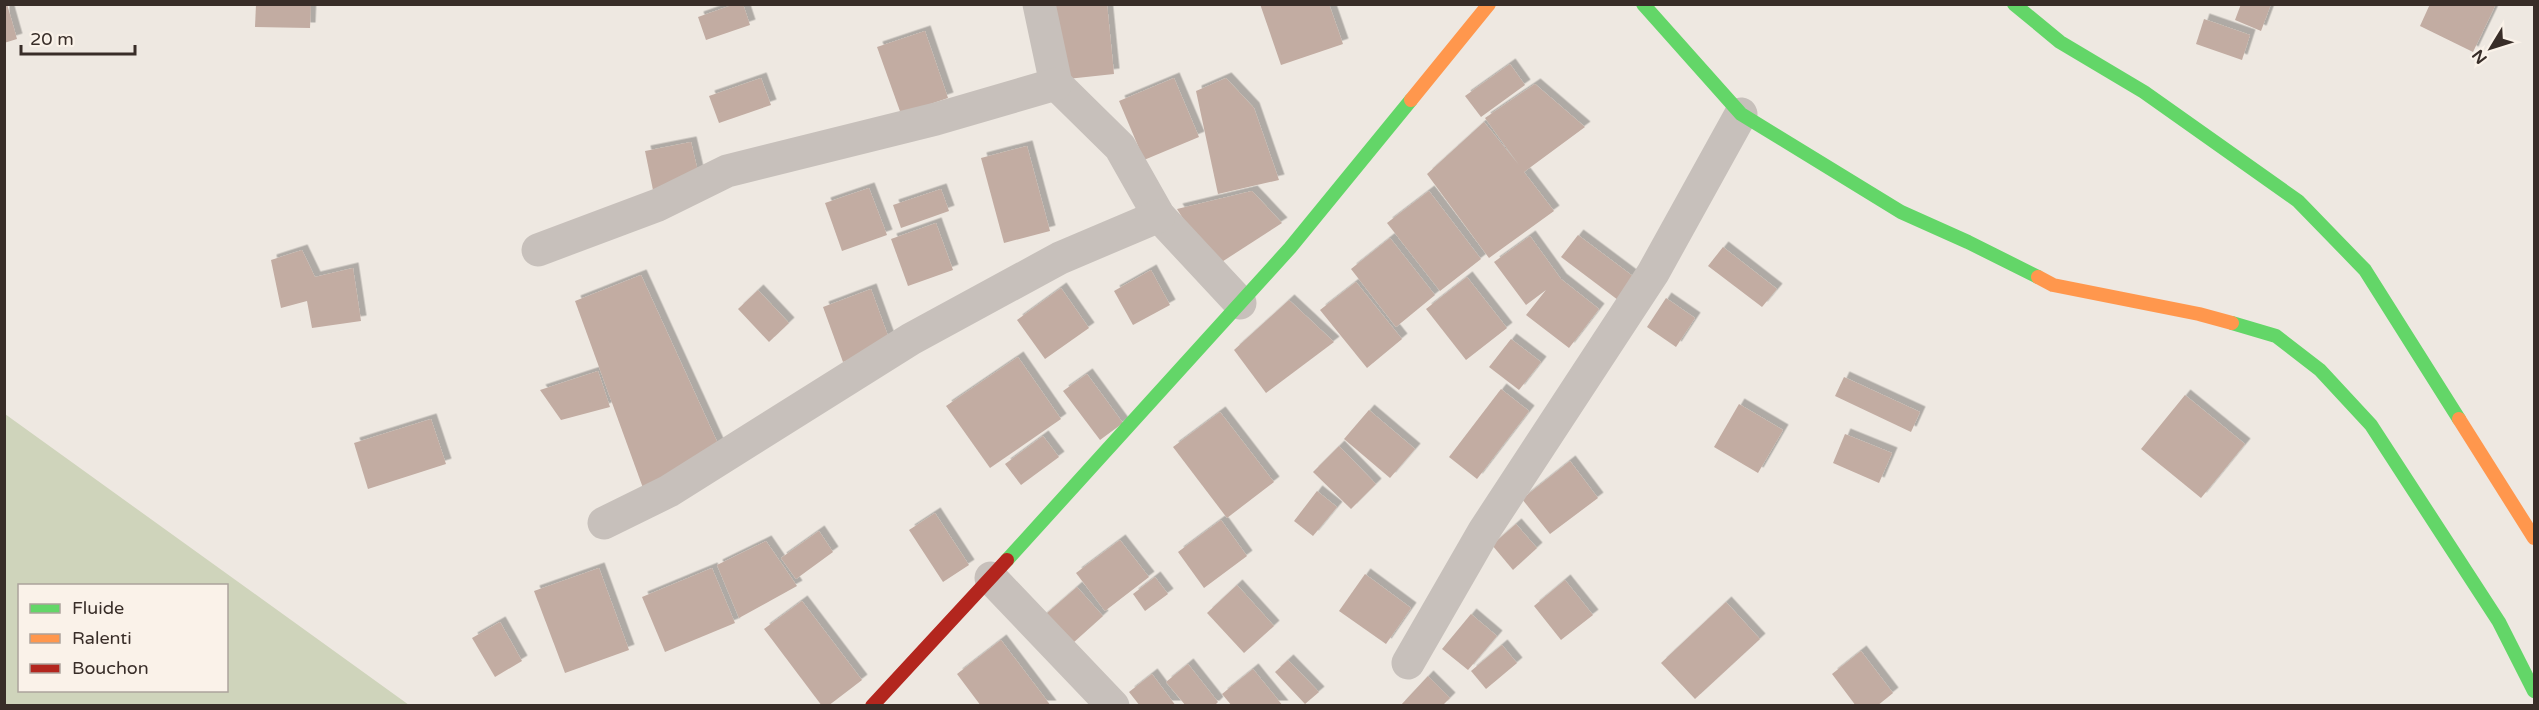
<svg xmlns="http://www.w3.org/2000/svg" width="2539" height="710" font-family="'Varela Round',sans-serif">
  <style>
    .green { fill: #cfd4bb; fill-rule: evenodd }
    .building { fill: #c2aca2; filter: url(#shadow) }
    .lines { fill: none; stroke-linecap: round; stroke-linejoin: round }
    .street { stroke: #c7c0bb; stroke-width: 33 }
    .fast { stroke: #63d668; stroke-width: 14 }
    .slow { stroke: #ff974d; stroke-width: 14 }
    .jam { stroke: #b3261e; stroke-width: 14 }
  </style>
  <defs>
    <filter id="shadow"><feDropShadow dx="5.5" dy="-5.5" stdDeviation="0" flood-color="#0004"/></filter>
  </defs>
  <rect width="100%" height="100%" fill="#eee8e1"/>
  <path class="green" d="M5,414L409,705H5ZM20,586H226V690H20Z"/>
  <g class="building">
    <polygon points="4,4 7,4 17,39 4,43"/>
    <polygon points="256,4 311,4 310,28 255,27"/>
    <polygon points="735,4 743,4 750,25 706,40 698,17"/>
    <polygon points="1051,4 1107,4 1114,74 1058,80"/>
    <polygon points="1260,4 1329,4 1343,44 1281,65"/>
    <polygon points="2241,4 2271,4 2261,31 2235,20"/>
    <polygon points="2430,4 2496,4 2473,52 2420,26"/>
    <polygon points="2204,19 2250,35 2242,60 2196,44"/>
    <polygon points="925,31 948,98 901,114 877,47"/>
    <polygon points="1510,64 1525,85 1481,117 1465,96"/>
    <polygon points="761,78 771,105 719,123 709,96"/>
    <polygon points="1174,78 1199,137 1144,160 1119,101"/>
    <polygon points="1226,78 1254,108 1279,180 1218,194 1196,91"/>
    <polygon points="1535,84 1585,127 1524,172 1554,211 1489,258 1427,174 1484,122 1519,165 1485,118"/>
    <polygon points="691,142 700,180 653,190 645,151"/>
    <polygon points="1027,146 1050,231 1004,243 981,158"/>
    <polygon points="869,188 887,235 842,251 825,203"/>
    <polygon points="941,189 949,211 901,228 893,205"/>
    <polygon points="1252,191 1282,223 1214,267 1177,209"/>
    <polygon points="1429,191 1481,259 1440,291 1387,223"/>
    <polygon points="936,223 953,270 908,286 891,239"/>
    <polygon points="1578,235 1634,277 1618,300 1561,257"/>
    <polygon points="1530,236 1561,279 1599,309 1569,348 1526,315 1546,290 1526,305 1494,262"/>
    <polygon points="1390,238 1435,295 1396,327 1351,269"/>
    <polygon points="1723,247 1777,289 1762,307 1708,266"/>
    <polygon points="302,250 315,277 353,268 361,321 312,328 307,301 281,308 271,260"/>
    <polygon points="1151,270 1170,305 1133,325 1114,291"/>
    <polygon points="641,275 720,448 643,488 575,301"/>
    <polygon points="1467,277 1507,328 1466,360 1426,309"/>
    <polygon points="1356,282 1402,339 1367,368 1320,310"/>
    <polygon points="1061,288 1089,328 1045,359 1017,320"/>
    <polygon points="871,289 891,344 843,362 823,307"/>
    <polygon points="758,290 789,323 769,342 738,309"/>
    <polygon points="1666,298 1695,318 1676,347 1647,327"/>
    <polygon points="1289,300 1334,342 1266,393 1234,350"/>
    <polygon points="1511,339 1541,362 1519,390 1489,367"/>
    <polygon points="1018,357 1061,419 990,468 946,406"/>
    <polygon points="598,371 610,407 561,420 540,390"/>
    <polygon points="1087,374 1123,423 1100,440 1063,391"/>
    <polygon points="1844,377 1920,412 1911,432 1835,396"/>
    <polygon points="1501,389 1529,411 1477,479 1449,457"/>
    <polygon points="2185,395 2245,444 2201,498 2141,449"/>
    <polygon points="1739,404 1783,430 1758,473 1714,447"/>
    <polygon points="1369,410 1415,449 1390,478 1344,439"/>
    <polygon points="1220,412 1274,482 1227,518 1173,447"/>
    <polygon points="431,419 446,464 368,489 354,443"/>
    <polygon points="1845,434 1892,453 1879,483 1833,463"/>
    <polygon points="1043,436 1059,457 1021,485 1005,464"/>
    <polygon points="1339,446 1376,484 1351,509 1313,472"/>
    <polygon points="1570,461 1598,498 1550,534 1522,499"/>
    <polygon points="1317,491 1337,507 1313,536 1294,521"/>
    <polygon points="935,513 969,565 943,582 909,530"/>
    <polygon points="1221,520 1247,556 1204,588 1178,552"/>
    <polygon points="1516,524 1537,548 1513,570 1492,545"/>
    <polygon points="819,531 833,552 796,579 781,558"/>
    <polygon points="1120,540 1149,577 1105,611 1076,573"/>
    <polygon points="766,541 797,586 739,618 717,565"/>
    <polygon points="599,568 629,650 565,673 534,591"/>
    <polygon points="712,568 735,623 665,652 642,597"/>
    <polygon points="1365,574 1411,608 1386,644 1339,611"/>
    <polygon points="1155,577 1168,594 1145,611 1133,594"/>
    <polygon points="1565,580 1593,615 1561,640 1534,606"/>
    <polygon points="1237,585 1274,626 1244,653 1207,613"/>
    <polygon points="1077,587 1103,616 1064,651 1038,621"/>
    <polygon points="802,601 862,680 828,706 822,706 764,629"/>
    <polygon points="1726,602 1760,639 1695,699 1661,663"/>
    <polygon points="1471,614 1497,636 1468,670 1442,649"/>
    <polygon points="500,622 522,661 495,677 472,638"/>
    <polygon points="1001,640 1051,706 981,706 957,674"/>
    <polygon points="1502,645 1517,663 1486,689 1471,671"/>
    <polygon points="1861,651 1893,693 1877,706 1856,706 1832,674"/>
    <polygon points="1288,660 1319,692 1305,704 1275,672"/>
    <polygon points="1188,664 1218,702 1214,706 1186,706 1166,682"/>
    <polygon points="1253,669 1283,706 1232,706 1222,694"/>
    <polygon points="1152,674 1176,706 1140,706 1129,692"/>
    <polygon points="1428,676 1450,698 1442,706 1400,706"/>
  </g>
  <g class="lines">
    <g class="street">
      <polyline points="1039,4 1056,84 1120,147 1159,216 1240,303"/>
      <polyline points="538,250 658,205 727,171 936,119 1056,84"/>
      <polyline points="604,523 669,491 911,339 1060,258 1159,216"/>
      <polyline points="991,578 1113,706"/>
      <polyline points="1408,663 1484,531 1653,273 1741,114"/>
    </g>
    <g class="fast">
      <polyline points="1643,4 1741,114 1901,212 1968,242 2038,277"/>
      <polyline points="2014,4 2060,42 2144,92 2298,201 2365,270 2459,419"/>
      <polyline points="2232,323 2276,336 2320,370 2371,425 2499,622 2534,691"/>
      <polyline points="1007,560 1290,248 1411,100"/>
    </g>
    <g class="slow">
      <polyline points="1411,100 1489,4"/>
      <polyline points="2038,277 2053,285 2199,314 2232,323"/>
      <polyline points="2459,419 2534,538"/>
    </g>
    <polyline class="jam" points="872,706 1007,560"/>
  </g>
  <rect width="2539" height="710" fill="none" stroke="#382d28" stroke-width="12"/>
  <rect x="18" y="584" width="210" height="108" fill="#faf2e9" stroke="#aca39c" stroke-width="1.5"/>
  <rect x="30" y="604" width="30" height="9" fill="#63d668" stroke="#aca39c" stroke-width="1.5"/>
  <text x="72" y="614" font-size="18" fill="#382d28">Fluide</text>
  <rect x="30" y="634" width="30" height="9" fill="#ff974d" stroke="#aca39c" stroke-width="1.5"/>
  <text x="72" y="644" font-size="18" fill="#382d28">Ralenti</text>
  <rect x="30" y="664" width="30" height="9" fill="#b3261e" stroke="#aca39c" stroke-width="1.5"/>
  <text x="72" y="674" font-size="18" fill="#382d28">Bouchon</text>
  <g transform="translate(2491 48) rotate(232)" stroke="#faf2e9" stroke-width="4.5" paint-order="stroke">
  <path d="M0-4.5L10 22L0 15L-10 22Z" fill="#382d28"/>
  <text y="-9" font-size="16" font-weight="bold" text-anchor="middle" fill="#382d28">N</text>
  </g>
  <path d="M21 45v9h114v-9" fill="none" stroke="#382d28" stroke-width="3"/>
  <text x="30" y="45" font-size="18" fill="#382d28" stroke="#faf2e9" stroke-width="4.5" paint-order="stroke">20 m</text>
</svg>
